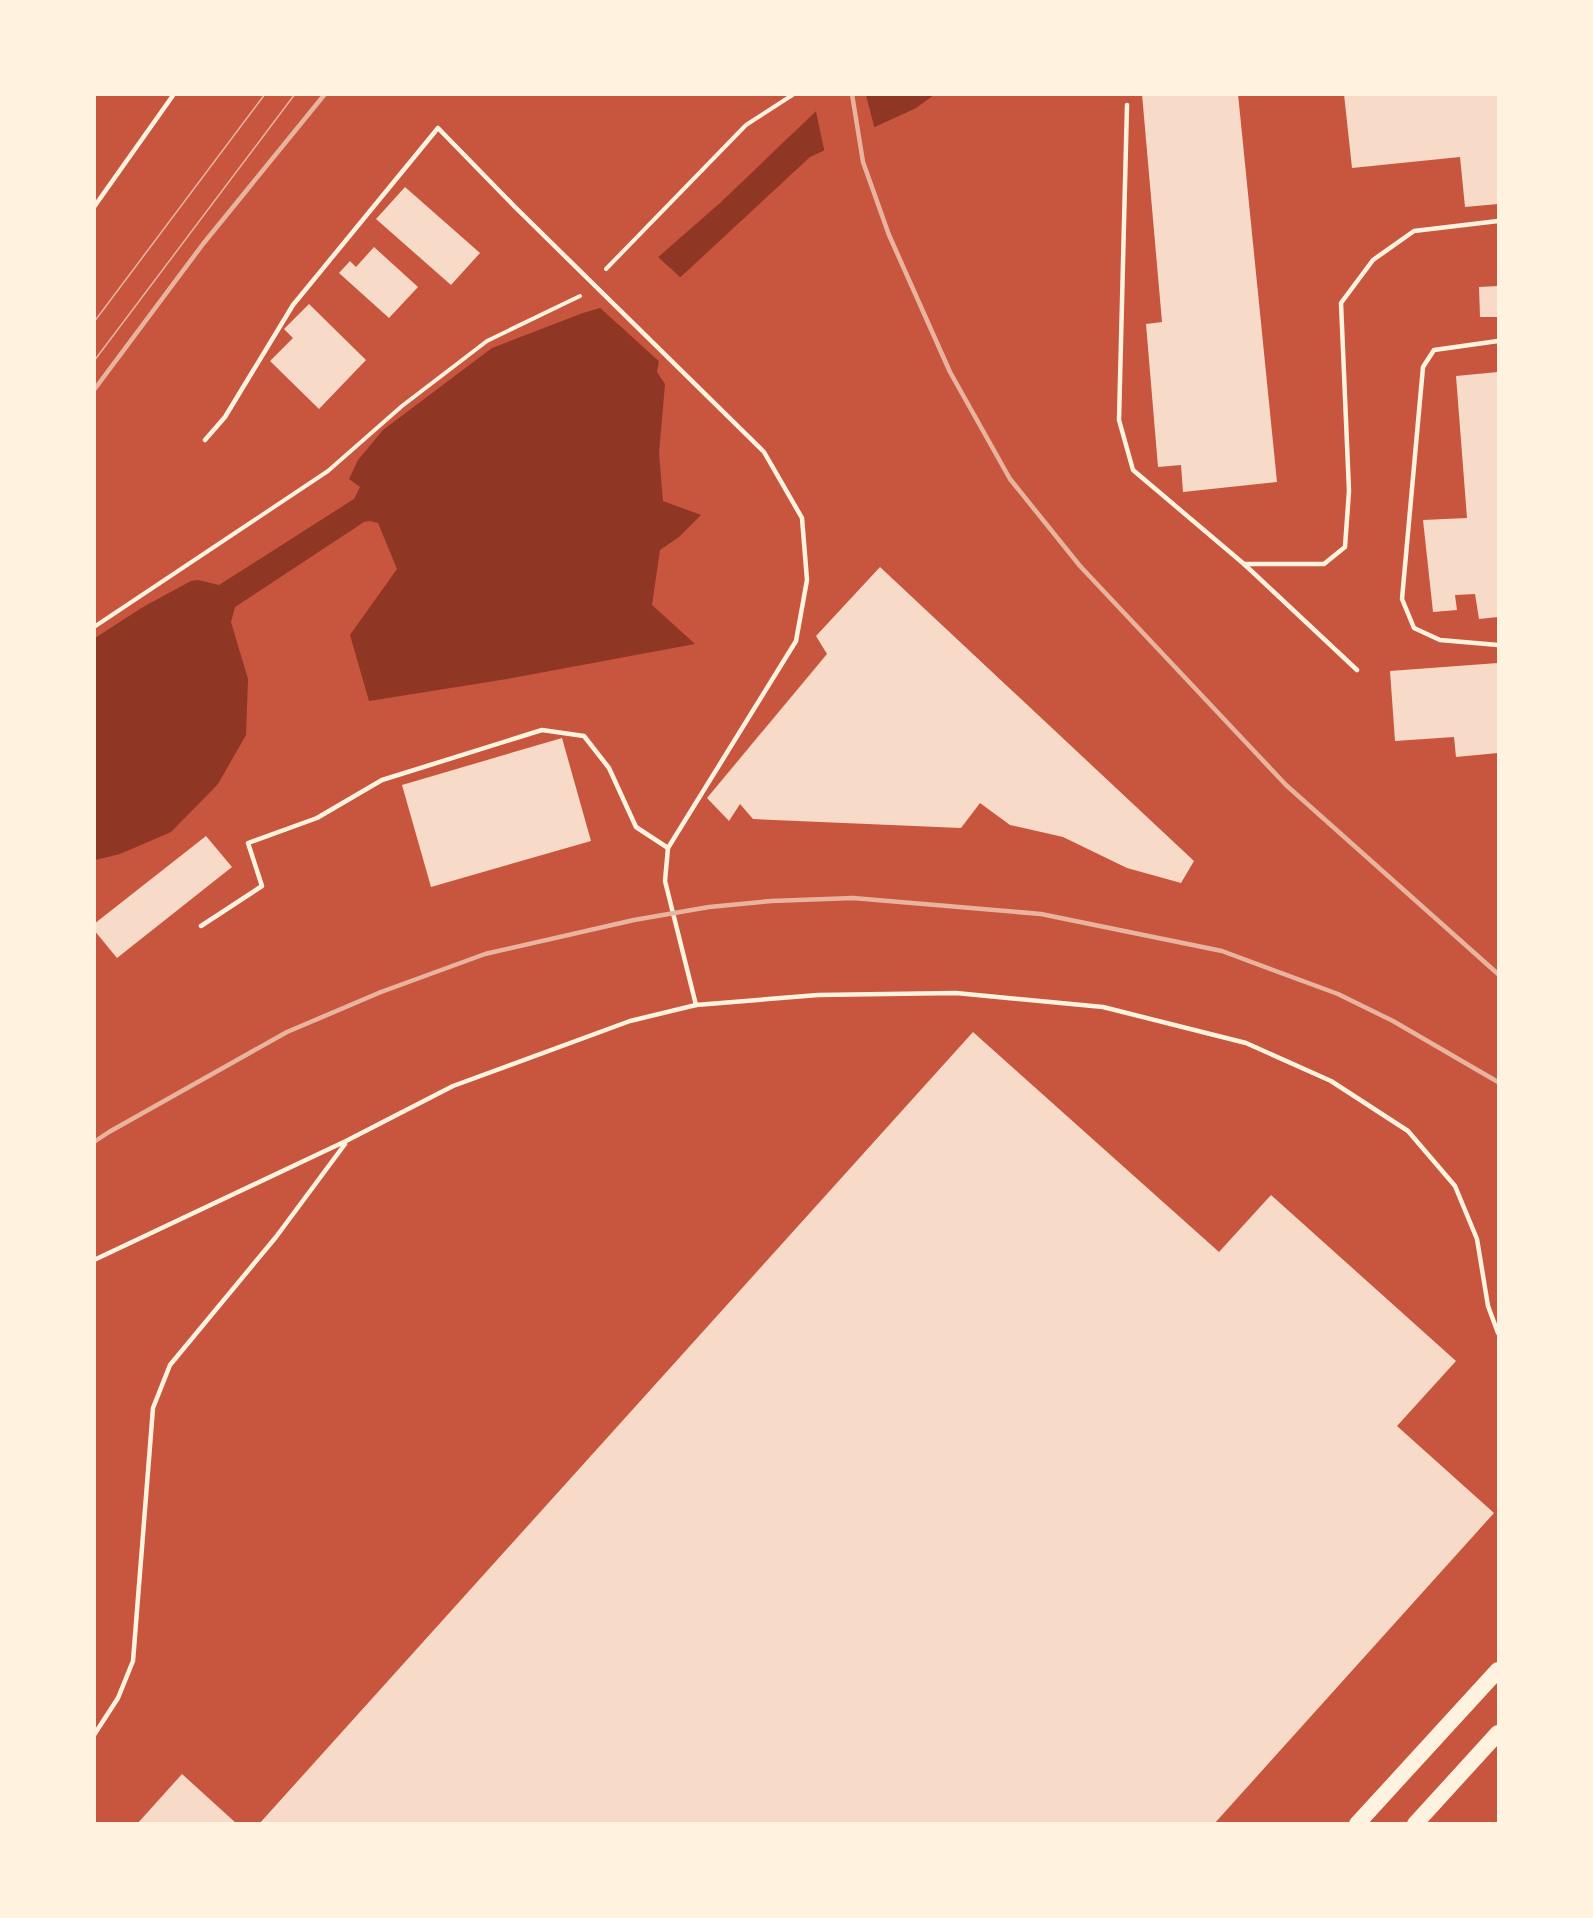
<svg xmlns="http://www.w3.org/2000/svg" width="1593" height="1918" font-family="Arial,sans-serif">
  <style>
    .water { fill: #8f3625 }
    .pier { fill: #c8553d }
    .building { fill: #f7dbc8 }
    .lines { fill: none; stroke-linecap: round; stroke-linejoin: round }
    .path { stroke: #fff3e0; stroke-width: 4 }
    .service { stroke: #fff3e0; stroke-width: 4.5 }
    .trunk { stroke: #fff3e0; stroke-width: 16 }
    .tram { stroke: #e9b49f; stroke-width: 1.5 }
    .rail { stroke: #e9b49f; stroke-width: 4.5 }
  </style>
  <rect width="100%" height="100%" fill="#c8553d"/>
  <polygon class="water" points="833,95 934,95 916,108 810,157 672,285 657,372 665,384 659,453 663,501 701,515 679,537 660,550 652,605 695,644 507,679 369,701 350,635 397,569 378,523 370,521 364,522 235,607 231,622 248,679 246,735 218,784 171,832 120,854 95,860 95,638 143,607 191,581 198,580 219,585 354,499 360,487 349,479 358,460 383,430 492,348 583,313 600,308 720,203"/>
  <g class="pier">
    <polygon points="828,94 866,95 875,130 825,154 815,107"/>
    <polygon points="656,255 682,279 674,287 662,364 598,306"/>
  </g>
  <g class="building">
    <polygon points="1142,94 1238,94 1277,482 1183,492 1181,465 1158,467 1146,324 1162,322"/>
    <polygon points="1344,94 1498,94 1498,204 1465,207 1460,157 1352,168"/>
    <polygon points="405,187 480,253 451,285 376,219"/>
    <polygon points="374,247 418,287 389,318 339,273 350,261 356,267"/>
    <polygon points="1498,286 1498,317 1480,317 1479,287"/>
    <polygon points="309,304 366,360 319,409 270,361 293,338 284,329"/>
    <polygon points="1498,372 1498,617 1479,619 1475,594 1455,595 1457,610 1433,612 1423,520 1467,518 1456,376"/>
    <polygon points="880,567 1194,861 1181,883 1127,868 1063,837 1010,825 980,803 961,828 753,819 740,804 729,821 707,798 827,654 816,636"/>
    <polygon points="1498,663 1498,753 1456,757 1454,737 1395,741 1390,671"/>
    <polygon points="562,738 591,841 431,887 402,785"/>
    <polygon points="206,836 232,867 117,958 94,930 94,924"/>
    <polygon points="973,1032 1219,1252 1271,1195 1456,1361 1397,1426 1494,1513 1214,1824 259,1824"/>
    <polygon points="182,1774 237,1824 137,1824"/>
  </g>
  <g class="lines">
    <g class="path">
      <polyline points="606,269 746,125 794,94"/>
      <polyline points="94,627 328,471 402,406 487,341 580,296"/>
    </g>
    <g class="service">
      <polyline points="1127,105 1119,420 1133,470 1244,564 1357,670"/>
      <polyline points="94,207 174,94"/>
      <polyline points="1498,341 1434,350 1423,367 1402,599 1414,628 1440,640 1498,645"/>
      <polyline points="205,440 225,417 293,305 438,128 515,207 764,452 802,518 807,580 796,641 668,848 665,881 696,1005"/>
      <polyline points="1244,564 1324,564 1345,547 1349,491 1341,303 1373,260 1414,231 1498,221"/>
      <polyline points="201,926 262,886 248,843 317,818 382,780 542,730 584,736 609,768 636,827 668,848"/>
      <polyline points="94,1260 346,1141 453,1086 630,1021 696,1005 818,995 956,993 1103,1007 1246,1043 1331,1081 1408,1131 1455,1186 1477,1239 1488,1306 1498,1333"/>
      <polyline points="94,1735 118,1698 133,1661 153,1408 170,1365 276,1237 345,1144"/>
    </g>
    <g class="trunk">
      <polyline points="1357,1824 1498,1670"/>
      <polyline points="1415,1824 1498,1733"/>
    </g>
    <g class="tram">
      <polyline points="94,322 265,94"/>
      <polyline points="94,361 295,94"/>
    </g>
    <g class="rail">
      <polyline points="852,94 863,162 889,235 950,372 1010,479 1080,566 1286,785 1498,974"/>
      <polyline points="94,390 203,244 325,94"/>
      <polyline points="94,1142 109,1132 287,1032 381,992 485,954 634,920 709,907 771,901 853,898 1041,914 1222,951 1338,994 1393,1021 1498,1082"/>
    </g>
  </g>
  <rect width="1593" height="1918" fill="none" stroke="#fff3e0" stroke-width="192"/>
</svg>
